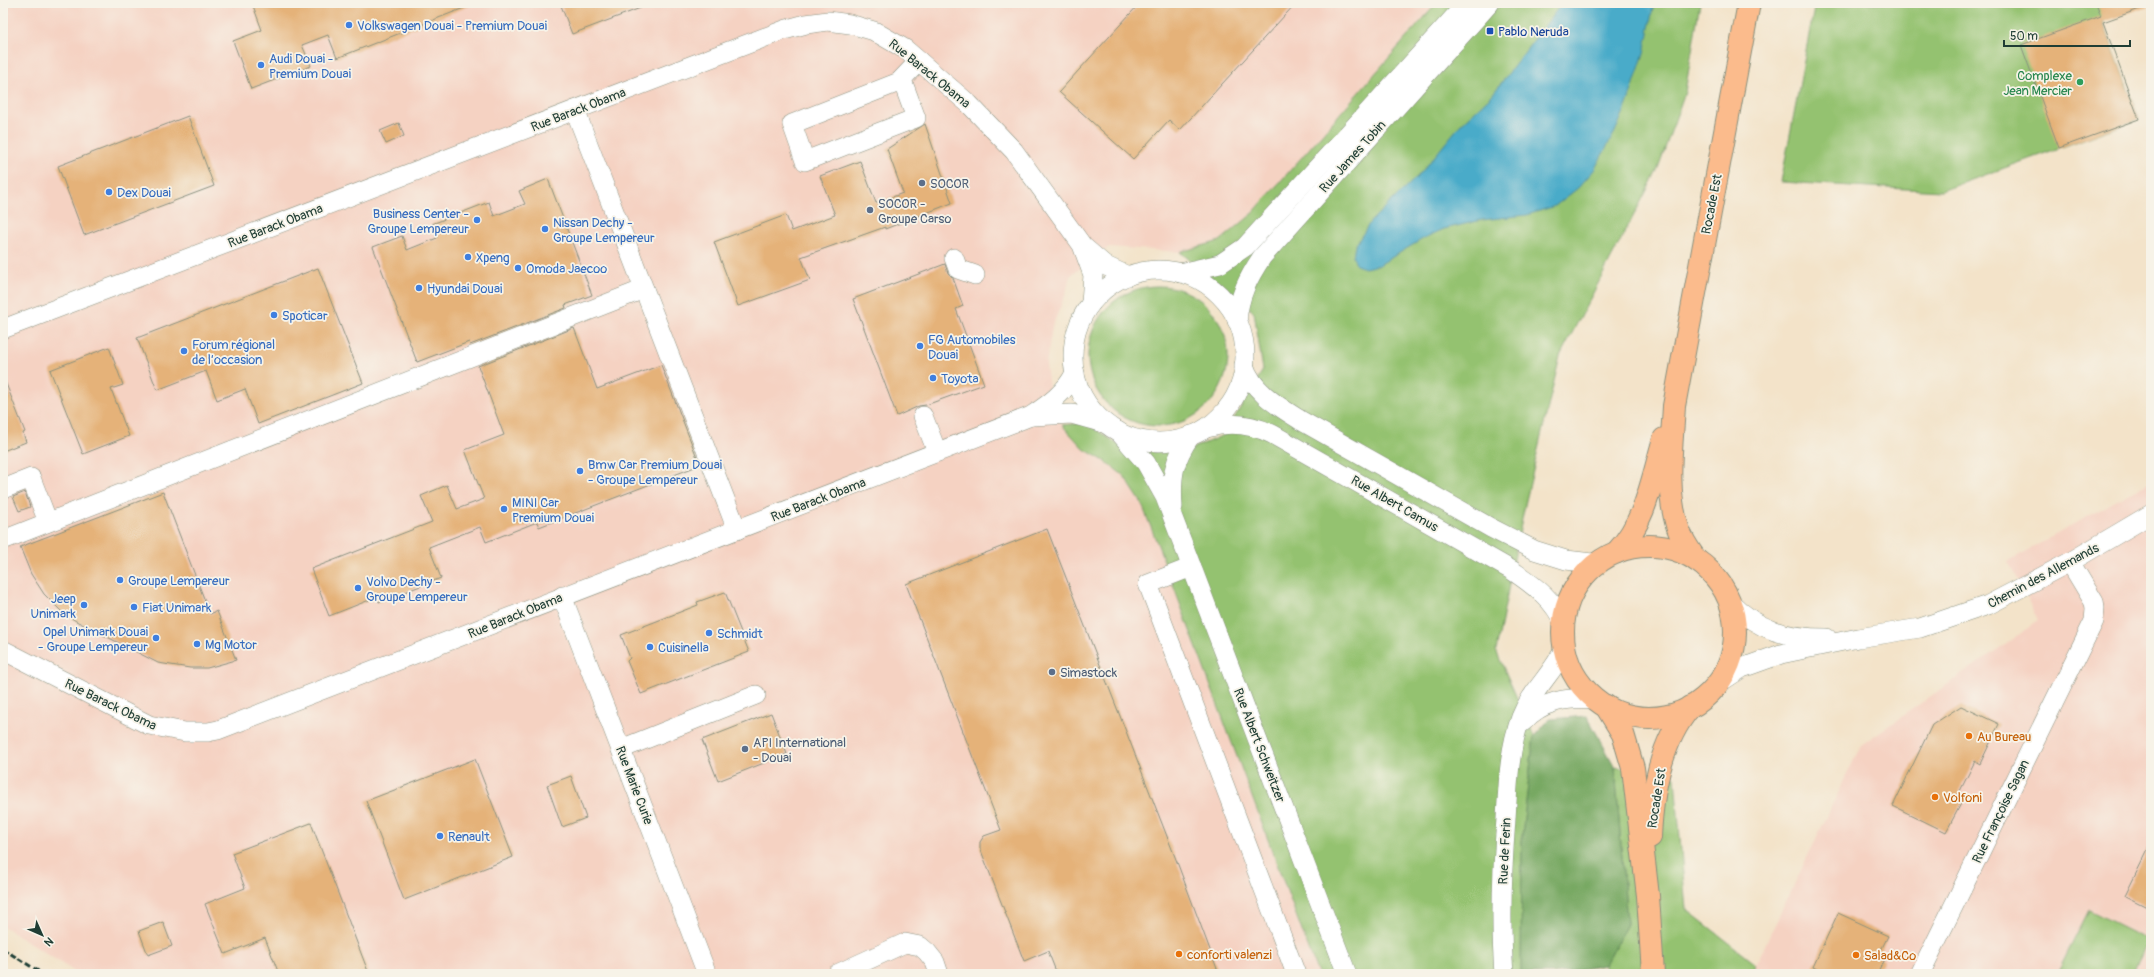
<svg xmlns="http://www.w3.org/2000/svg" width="2154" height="977" font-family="Pangolin,sans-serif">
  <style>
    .built { fill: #f5d2c2 }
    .green { fill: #94c270; stroke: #5a8052 }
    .forest { fill: #77a862; stroke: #4b724b }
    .water { fill: #49abc9; stroke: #34747e }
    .building { fill: #e5b279 }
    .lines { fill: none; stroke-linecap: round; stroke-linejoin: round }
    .minor-casing { stroke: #89907e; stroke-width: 20 }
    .major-casing { stroke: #89907e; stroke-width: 24 }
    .highway-casing { stroke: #89907e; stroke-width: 24 }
    .minor { stroke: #fff; stroke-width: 19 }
    .major { stroke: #fbbb8c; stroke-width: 22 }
    .highway { stroke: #fbbb8c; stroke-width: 22 }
    .rail { stroke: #1f3d34; stroke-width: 3; stroke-dasharray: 6 3; stroke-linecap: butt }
    .shop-dot { fill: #3f7fe0; stroke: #f7f3e8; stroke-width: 1.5 }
    .transit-dot { fill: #1a4fb4; stroke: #f7f3e8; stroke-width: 1.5 }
    .leisure-dot { fill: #2e9e5b; stroke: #f7f3e8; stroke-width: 1.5 }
    .service-dot { fill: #5c6f8a; stroke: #f7f3e8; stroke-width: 1.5 }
    .food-dot { fill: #e8710a; stroke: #f7f3e8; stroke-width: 1.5 }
    .labels { text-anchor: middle; stroke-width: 3.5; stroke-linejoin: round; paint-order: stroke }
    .shop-label { font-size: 13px; fill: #366cbe; stroke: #f7f3e8; text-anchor: start }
    .transit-label { font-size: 13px; fill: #164399; stroke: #f7f3e8; text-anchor: start }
    .street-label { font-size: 13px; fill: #1f3d34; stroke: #f7f3e8 }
    .leisure-label { font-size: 13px; fill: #27864d; stroke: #f7f3e8; text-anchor: end }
    .service-label { font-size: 13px; fill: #4e5e75; stroke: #f7f3e8; text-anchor: start }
    .food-label { font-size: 13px; fill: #c56008; stroke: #f7f3e8; text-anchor: start }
  </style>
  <rect width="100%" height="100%" fill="#f7f3e8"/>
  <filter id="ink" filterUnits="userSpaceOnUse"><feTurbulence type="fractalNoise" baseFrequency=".025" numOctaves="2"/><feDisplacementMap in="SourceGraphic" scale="8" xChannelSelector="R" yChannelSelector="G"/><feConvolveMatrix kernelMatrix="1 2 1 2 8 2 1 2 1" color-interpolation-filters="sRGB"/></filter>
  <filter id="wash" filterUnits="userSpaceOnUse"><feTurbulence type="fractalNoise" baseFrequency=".012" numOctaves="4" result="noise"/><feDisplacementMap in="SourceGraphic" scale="16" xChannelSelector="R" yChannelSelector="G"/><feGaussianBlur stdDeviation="0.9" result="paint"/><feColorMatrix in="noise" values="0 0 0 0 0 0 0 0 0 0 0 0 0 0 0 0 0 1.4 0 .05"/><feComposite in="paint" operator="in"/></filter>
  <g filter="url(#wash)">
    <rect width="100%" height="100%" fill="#f3e3c9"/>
    <g class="built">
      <polygon points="3,3 1437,3 1251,215 1220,241 1180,252 1109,247 1070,276 1066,293 1052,327 1046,365 1049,388 1062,425 1084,449 1106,462 1124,476 1141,502 1163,558 1318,974 78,974 3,926"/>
      <polygon points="2151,481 2151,974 1753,974 1756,964 1861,745 2038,621 2009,561"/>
    </g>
    <g class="green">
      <polygon points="1437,3 1700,3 1685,92 1657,171 1560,356 1524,509 1496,651 1534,736 1522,835 1521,974 1318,974 1163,558 1141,502 1124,476 1106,462 1084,449 1062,425 1086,423 1131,453 1191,449 1224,435 1263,370 1254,312 1180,252 1220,241 1251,215"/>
      <polygon points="1815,3 2135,3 2103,22 2139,119 1941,191 1781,182"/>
      <circle cx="1158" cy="356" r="70"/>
      <polygon points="1615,767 1675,778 1686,909 1756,964 1753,974 1606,974 1605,965 1627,924"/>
      <polygon points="2089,910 2149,940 2132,974 2057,974"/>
    </g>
    <polygon class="forest" points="1587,716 1615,767 1627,924 1605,965 1554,974 1521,974 1522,835 1534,736 1550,719"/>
    <polygon class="water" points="1562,3 1654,3 1644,53 1627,105 1615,132 1594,170 1578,188 1555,206 1527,215 1482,220 1444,229 1426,237 1379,265 1365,268 1356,265 1353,256 1355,246 1371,221 1420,174 1461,124 1492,95"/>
    <g id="blocks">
      <g class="building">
        <polygon points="252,3 474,3 474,4 337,58 328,35 302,45 311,66 251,89 233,41 262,30"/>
        <polygon points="560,3 651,3 651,4 572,34"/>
        <polygon points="1140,3 1296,3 1180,130 1169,120 1133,159 1059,92"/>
        <polygon points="2096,3 2150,3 2151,5 2103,22 2139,119 2059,148 2021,45 2101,16"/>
        <polygon points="188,116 214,186 84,235 58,166"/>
        <polygon points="399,123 404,136 386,144 380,131"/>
        <polygon points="925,124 952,203 885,229 885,227 801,257 810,280 738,306 714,242 786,215 792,231 835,215 820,176 860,161 876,203 903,193 887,149"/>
        <polygon points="548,179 592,295 565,305 566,308 470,345 469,342 417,362 373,247 402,236 407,250 437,238 432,224 489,202 494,216 525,204 519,191"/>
        <polygon points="945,264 948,273 953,278 963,306 956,309 984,384 926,405 919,406 897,416 853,299"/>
        <polygon points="318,268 363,383 258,424 245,389 217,400 206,371 157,390 137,338"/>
        <polygon points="574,328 597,389 661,365 700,465 539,527 537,522 486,542 480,527 429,547 441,578 379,602 377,597 329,616 311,569 432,522 421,496 447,485 457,509 484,499 465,450 504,435 478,366"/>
        <polygon points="109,347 123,385 111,389 129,436 83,454 50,370"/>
        <polygon points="3,376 25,432 23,433 26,442 3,451"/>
        <polygon points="25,492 30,507 19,511 13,497"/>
        <polygon points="163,492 210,614 217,611 236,660 207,668 190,668 158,663 76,621 62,612 44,594 31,574 20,547"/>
        <polygon points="1047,529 1177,862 1219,974 1057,974 1048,951 1024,961 980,848 980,842 984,836 1001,830 906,584"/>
        <polygon points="725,592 749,652 641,694 627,661 630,658 621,635 698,605 697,602"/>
        <polygon points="1961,706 1999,724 1980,764 1975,761 1957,797 1963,800 1946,832 1893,806 1932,725"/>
        <polygon points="771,713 787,754 718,781 702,740"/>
        <polygon points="475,759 513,857 404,900 366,801"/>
        <polygon points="571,776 586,818 562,827 547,785"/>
        <polygon points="311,823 369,974 279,974 265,938 225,954 205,904 245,888 232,853"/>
        <polygon points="2151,843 2151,909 2125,896"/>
        <polygon points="1838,913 1888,936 1878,956 1884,959 1877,974 1827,974 1813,967"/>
        <polygon points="163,922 172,946 148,955 139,931"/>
      </g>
    </g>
  </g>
  <g filter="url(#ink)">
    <use href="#blocks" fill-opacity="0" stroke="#89907e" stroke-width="1"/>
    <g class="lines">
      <g class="minor-casing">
        <g id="minor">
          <polyline points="902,80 916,118 805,161 792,124 899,82 919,61"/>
          <polyline points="575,110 737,530"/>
          <polyline points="1085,248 1106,266 1128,276"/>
          <polyline points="954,258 958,269 975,275"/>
          <circle cx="1159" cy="356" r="86"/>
          <polyline points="1180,273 1220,264 1245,247 1467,3"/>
          <path d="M1237,321C1239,296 1248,278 1262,257L1490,3"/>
          <polyline points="3,329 784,30 806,24 828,21 850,24 874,31 905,49 969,104 1014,151 1082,245 1093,275 1091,303"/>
          <path d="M1244,365C1252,391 1278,406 1300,420L1491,528L1534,550L1566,560L1592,563L1601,561"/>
          <polyline points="923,416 937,452"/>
          <polyline points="1032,416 1072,414 1104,423"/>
          <path d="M1207,428C1230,421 1251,424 1272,434L1513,571C1534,586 1554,599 1564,624"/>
          <polyline points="1118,431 1146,463 1165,497 1347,974"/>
          <polyline points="3,489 31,478 48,522"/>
          <path d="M1173,507C1171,476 1173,461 1191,435"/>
          <polyline points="3,540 644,289"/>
          <polyline points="1192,567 1148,584 1296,974"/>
          <polyline points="562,596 707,974"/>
          <path d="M1730,602C1759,631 1786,638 1827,638"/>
          <path d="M3,650L149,725L185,732H208L218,730L1031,416C1049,404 1065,393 1075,373"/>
          <polyline points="1716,685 1742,668 1781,654 1858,638 1920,628 1988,605 2070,562 2151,514"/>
          <path d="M1523,722C1542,700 1569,697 1596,699"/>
          <polyline points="621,749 756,695"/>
          <polyline points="837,974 905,943 920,946 927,952 935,962 939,974"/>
          <path d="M1504,974C1500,922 1502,871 1506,819C1508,784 1509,749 1521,717C1531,691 1554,673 1565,647"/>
          <polyline points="1920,974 2094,621 2095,608 2094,602 2070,562"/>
        </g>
      </g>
      <g class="major-casing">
        <g id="major">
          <circle cx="1649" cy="632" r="86"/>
          <path d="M1617,552C1646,521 1652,479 1664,439"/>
          <path d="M1696,560C1689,550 1682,540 1678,528C1665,490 1672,445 1674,406L1749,3"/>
        </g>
      </g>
      <g class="highway-casing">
        <g id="highway">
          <polyline points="1606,706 1623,734 1633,768 1648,896 1653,974"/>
          <path d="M1650,837C1652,792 1660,742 1690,707"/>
        </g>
      </g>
      <use href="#minor" class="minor"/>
      <use href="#major" class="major"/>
      <use href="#highway" class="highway"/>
      <polyline class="rail" points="3,949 43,974"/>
    </g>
  </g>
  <g class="shop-dot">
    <circle cx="349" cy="25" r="4"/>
    <circle cx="261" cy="65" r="4"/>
    <circle cx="109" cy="192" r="4"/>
    <circle cx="477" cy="220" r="4"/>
    <circle cx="545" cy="229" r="4"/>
    <circle cx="468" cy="257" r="4"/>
    <circle cx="518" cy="268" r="4"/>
    <circle cx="419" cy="288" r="4"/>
    <circle cx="274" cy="315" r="4"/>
    <circle cx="920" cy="346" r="4"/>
    <circle cx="184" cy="351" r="4"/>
    <circle cx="933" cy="378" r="4"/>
    <circle cx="580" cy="471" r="4"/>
    <circle cx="504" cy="509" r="4"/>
    <circle cx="120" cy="580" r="4"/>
    <circle cx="358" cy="588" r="4"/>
    <circle cx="84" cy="605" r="4"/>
    <circle cx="134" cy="607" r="4"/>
    <circle cx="709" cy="633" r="4"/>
    <circle cx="156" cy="638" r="4"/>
    <circle cx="197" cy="644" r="4"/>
    <circle cx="650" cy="647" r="4"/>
    <circle cx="440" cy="836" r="4"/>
  </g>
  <rect class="transit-dot" x="1486" y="27" width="8" height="8" rx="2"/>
  <circle class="leisure-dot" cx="2080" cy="82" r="4"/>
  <g class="service-dot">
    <circle cx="922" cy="183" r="4"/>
    <circle cx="870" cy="210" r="4"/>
    <circle cx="1052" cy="672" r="4"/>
    <circle cx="745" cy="749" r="4"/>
  </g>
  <g class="food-dot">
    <circle cx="1969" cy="736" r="4"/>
    <circle cx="1935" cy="797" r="4"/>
    <circle cx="1179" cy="954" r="4"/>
    <circle cx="1856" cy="955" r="4"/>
  </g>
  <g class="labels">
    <g class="shop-label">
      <text x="357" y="30">Volkswagen Douai - Premium Douai</text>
      <text x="269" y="63">Audi Douai -<tspan x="269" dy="15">Premium Douai</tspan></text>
      <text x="117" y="197">Dex Douai</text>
      <text x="469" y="218" text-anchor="end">Business Center -<tspan x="469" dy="15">Groupe Lempereur</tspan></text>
      <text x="553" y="227">Nissan Dechy -<tspan x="553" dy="15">Groupe Lempereur</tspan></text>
      <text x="476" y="262">Xpeng</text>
      <text x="526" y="273">Omoda Jaecoo</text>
      <text x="427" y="293">Hyundai Douai</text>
      <text x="282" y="320">Spoticar</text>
      <text x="928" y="344">FG Automobiles<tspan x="928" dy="15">Douai</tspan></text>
      <text x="192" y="349">Forum régional<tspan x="192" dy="15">de l’occasion</tspan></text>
      <text x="941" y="383">Toyota</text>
      <text x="588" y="469">Bmw Car Premium Douai<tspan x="588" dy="15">- Groupe Lempereur</tspan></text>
      <text x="512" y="507">MINI Car<tspan x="512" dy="15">Premium Douai</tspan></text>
      <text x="128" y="585">Groupe Lempereur</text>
      <text x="366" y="586">Volvo Dechy -<tspan x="366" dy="15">Groupe Lempereur</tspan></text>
      <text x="76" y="603" text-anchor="end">Jeep<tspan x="76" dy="15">Unimark</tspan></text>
      <text x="142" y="612">Fiat Unimark</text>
      <text x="148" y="636" text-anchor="end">Opel Unimark Douai<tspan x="148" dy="15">- Groupe Lempereur</tspan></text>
      <text x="717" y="638">Schmidt</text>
      <text x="205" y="649">Mg Motor</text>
      <text x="658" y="652">Cuisinella</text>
      <text x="448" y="841">Renault</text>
    </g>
    <g class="transit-label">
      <text x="1498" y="36">Pablo Neruda</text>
    </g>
    <g class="street-label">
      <text transform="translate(930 73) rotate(39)" y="5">Rue Barack Obama</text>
      <text transform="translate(578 109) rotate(-21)" y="5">Rue Barack Obama</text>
      <text transform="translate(1352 156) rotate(-48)" y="5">Rue James Tobin</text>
      <text transform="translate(1711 204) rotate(-79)" y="5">Rocade Est</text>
      <text transform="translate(275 225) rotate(-21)" y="5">Rue Barack Obama</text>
      <text transform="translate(818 499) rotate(-21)" y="5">Rue Barack Obama</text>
      <text transform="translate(1395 503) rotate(30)" y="5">Rue Albert Camus</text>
      <text transform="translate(2043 575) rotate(-28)" y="5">Chemin des Allemands</text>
      <text transform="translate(515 615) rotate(-22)" y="5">Rue Barack Obama</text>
      <text transform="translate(111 704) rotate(26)" y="5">Rue Barack Obama</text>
      <text transform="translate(1260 745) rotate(69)" y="5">Rue Albert Schweitzer</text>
      <text transform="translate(635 785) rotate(69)" y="5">Rue Marie Curie</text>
      <text transform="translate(1656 798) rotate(-81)" y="5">Rocade Est</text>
      <text transform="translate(2000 811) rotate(-64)" y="5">Rue Françoise Sagan</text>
      <text transform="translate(1504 851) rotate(-87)" y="5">Rue de Ferin</text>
    </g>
    <g class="leisure-label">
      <text x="2072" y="80">Complexe<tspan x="2072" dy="15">Jean Mercier</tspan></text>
    </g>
    <g class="service-label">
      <text x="930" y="188">SOCOR</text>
      <text x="878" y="208">SOCOR -<tspan x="878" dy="15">Groupe Carso</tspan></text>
      <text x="1060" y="677">Simastock</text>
      <text x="753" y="747">API International<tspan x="753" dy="15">- Douai</tspan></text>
    </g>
    <g class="food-label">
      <text x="1977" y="741">Au Bureau</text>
      <text x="1943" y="802">Volfoni</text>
      <text x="1187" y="959">conforti valenzi</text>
      <text x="1864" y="960">Salad&amp;Co</text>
    </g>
  </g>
  <rect width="2154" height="977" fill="none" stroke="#f7f3e8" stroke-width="16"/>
  <g transform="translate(42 935) rotate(135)" stroke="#f7f3e8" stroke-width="3" paint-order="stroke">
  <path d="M0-3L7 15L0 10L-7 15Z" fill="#1f3d34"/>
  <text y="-6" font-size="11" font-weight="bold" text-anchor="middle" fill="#1f3d34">N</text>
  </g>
  <path d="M2004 40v6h126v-6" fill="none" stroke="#1f3d34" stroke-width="2"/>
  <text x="2010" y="40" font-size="12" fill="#1f3d34" stroke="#f7f3e8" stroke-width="3" paint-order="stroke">50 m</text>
</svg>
